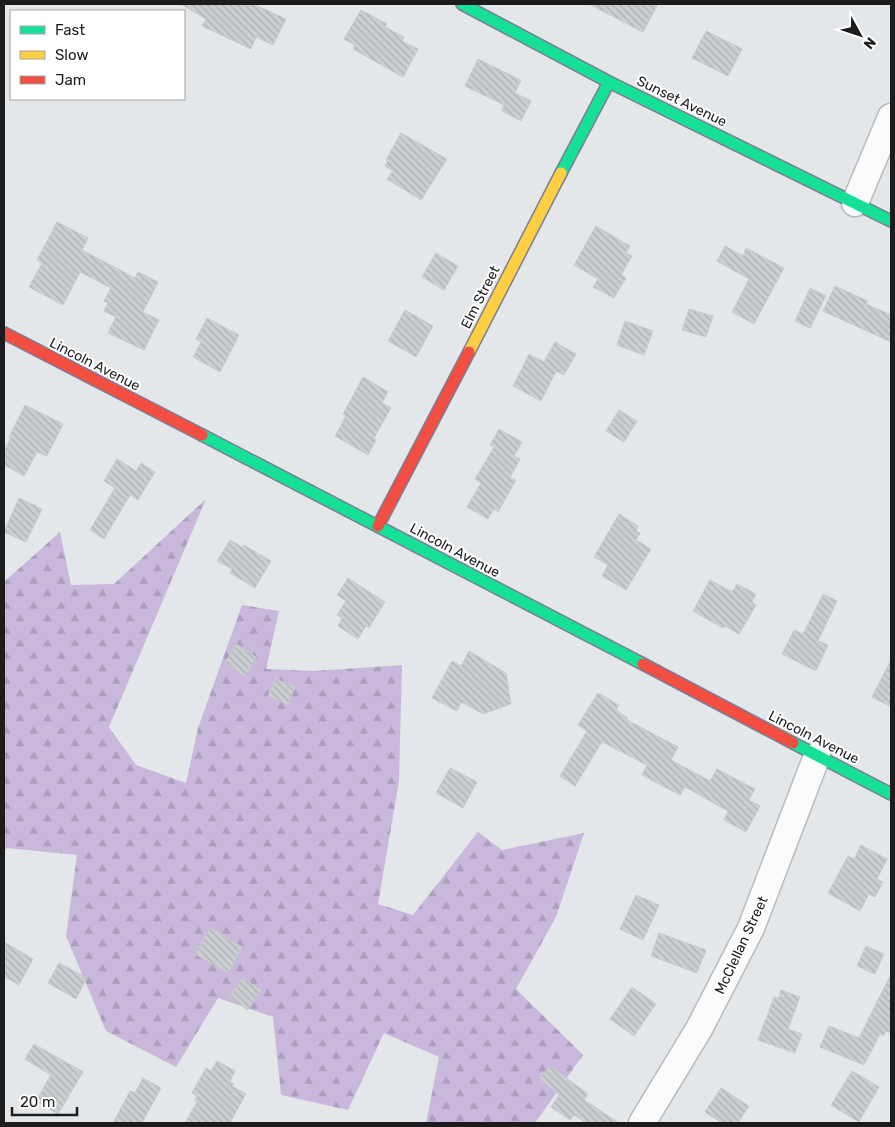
<svg xmlns="http://www.w3.org/2000/svg" width="895" height="1127" font-family="Rubik,sans-serif">
  <style>
    .forest { fill: url(#forest-firs) }
    .building { fill: url(#building-back-hatch); stroke: #c5cbce }
    .lines { fill: none; stroke-linecap: round; stroke-linejoin: round }
    .street-casing { stroke: #b9babc; stroke-width: 29 }
    .fast-casing { stroke: #7c7e95; stroke-width: 14 }
    .slow-casing { stroke: #7c7e95; stroke-width: 14 }
    .jam-casing { stroke: #7c7e95; stroke-width: 14 }
    .street { stroke: #fbfbfc; stroke-width: 26 }
    .fast { stroke: #16e098; stroke-width: 11 }
    .slow { stroke: #ffcf43; stroke-width: 11 }
    .jam { stroke: #f24e42; stroke-width: 11 }
    .labels { text-anchor: middle; stroke-width: 4; stroke-linejoin: round; paint-order: stroke }
    .street-label { font-size: 14px; fill: #1c1c1c; stroke: #fff }
  </style>
  <defs>
    <pattern id="forest-firs" width="22" height="20" patternUnits="userSpaceOnUse" patternTransform="scale(1.25)"><rect width="22" height="20" fill="#c9b8dc"/><path d="M5 1l3.5 6h-7zM16 11l3.5 6h-7z" fill="#ac9ebc"/></pattern>
    <pattern id="building-back-hatch" width="6" height="6" patternUnits="userSpaceOnUse" patternTransform="scale(1.25)"><rect width="6" height="6" fill="#cbcfd1"/><path d="M-1 5l2 2M0 0l6 6M5-1l2 2" fill="none" stroke="#aeb1b3"/></pattern>
  </defs>
  <rect width="100%" height="100%" fill="#e4e7ea"/>
  <polygon class="forest" points="206,499 109,727 136,765 186,783 198,728 242,605 279,611 266,669 314,671 402,665 399,781 378,904 413,915 478,832 502,850 584,833 556,917 516,989 583,1055 535,1123 426,1123 439,1057 384,1033 348,1110 281,1095 273,1017 218,998 176,1067 106,1031 66,936 77,855 7,848 4,851 4,582 60,532 71,585 114,584"/>
  <g class="building">
    <polygon points="181,4 253,4 286,19 273,45 256,37 251,49 202,26 206,19"/>
    <polygon points="589,4 658,4 643,32"/>
    <polygon points="361,10 387,24 385,27 404,37 402,41 418,49 403,77 353,49 355,45 344,39"/>
    <polygon points="706,31 742,49 728,76 692,58"/>
    <polygon points="478,59 521,80 515,93 531,101 521,121 502,111 504,105 465,86"/>
    <polygon points="401,133 447,159 421,200 387,179 393,171 385,166 388,161 386,160"/>
    <polygon points="57,222 88,238 82,250 135,278 138,272 158,282 143,312 159,320 144,350 108,333 116,317 104,311 108,303 104,301 111,288 80,272 63,305 29,287 42,263 37,260"/>
    <polygon points="596,226 630,246 626,253 632,256 621,275 626,278 614,298 593,287 598,279 574,265"/>
    <polygon points="725,246 743,256 746,248 784,268 754,324 732,312 749,279 717,261"/>
    <polygon points="436,253 458,266 444,290 422,277"/>
    <polygon points="835,286 868,301 866,304 891,315 891,342 823,311"/>
    <polygon points="810,288 826,296 810,328 795,321"/>
    <polygon points="689,309 713,316 706,337 682,330"/>
    <polygon points="405,310 433,326 416,357 388,341"/>
    <polygon points="207,318 239,335 220,372 193,357 201,342 196,339"/>
    <polygon points="625,321 653,331 644,355 617,345"/>
    <polygon points="555,342 576,354 564,375 556,371 541,401 513,386 529,354 544,362"/>
    <polygon points="363,377 388,392 382,403 391,408 374,438 376,440 368,455 335,436 346,416 343,414"/>
    <polygon points="25,405 63,424 47,456 37,452 24,476 4,465 4,451 11,438 9,437"/>
    <polygon points="619,410 637,421 624,442 606,431"/>
    <polygon points="499,429 522,442 514,456 520,459 510,477 516,480 498,512 494,509 488,519 467,507 481,483 475,479 494,447 490,445"/>
    <polygon points="117,459 136,471 141,463 155,472 138,500 130,495 104,539 90,530 115,488 104,481"/>
    <polygon points="19,498 42,509 26,542 4,532"/>
    <polygon points="619,514 638,526 636,531 640,533 636,540 651,549 626,590 602,576 608,565 594,557"/>
    <polygon points="230,540 242,547 244,545 271,561 255,588 230,573 232,569 217,561"/>
    <polygon points="348,578 385,602 369,628 366,626 358,639 338,626 342,618 337,615 346,601 337,595"/>
    <polygon points="710,580 732,592 737,584 756,594 752,602 756,605 739,634 725,626 723,628 693,611"/>
    <polygon points="823,594 837,601 818,641 828,645 816,671 782,654 794,630 803,634"/>
    <polygon points="236,644 256,657 245,676 225,663"/>
    <polygon points="469,651 506,673 511,704 483,714 461,702 457,711 432,698 452,661 461,666"/>
    <polygon points="891,660 891,707 872,697"/>
    <polygon points="275,679 295,686 288,704 268,696"/>
    <polygon points="598,693 619,705 616,710 628,718 627,720 678,747 671,760 710,781 717,769 755,789 749,800 760,806 746,832 724,820 728,811 685,787 680,795 642,775 647,765 602,742 575,786 560,776 587,731 578,725"/>
    <polygon points="450,768 477,782 463,808 436,793"/>
    <polygon points="861,845 887,859 877,879 883,882 875,897 869,894 860,911 828,893 848,856 854,859"/>
    <polygon points="636,895 659,905 643,940 620,929"/>
    <polygon points="210,928 242,947 228,973 195,954"/>
    <polygon points="659,933 706,950 697,973 651,956"/>
    <polygon points="4,942 33,959 19,985 4,976"/>
    <polygon points="866,946 884,954 875,974 857,966"/>
    <polygon points="59,963 87,978 76,999 48,983"/>
    <polygon points="891,974 891,1033 886,1031 883,1036 880,1034 864,1065 820,1047 829,1026 859,1038"/>
    <polygon points="242,978 261,990 248,1010 229,998"/>
    <polygon points="632,987 656,1004 634,1036 610,1019"/>
    <polygon points="781,990 800,997 788,1029 802,1034 795,1053 758,1040 774,997 779,998"/>
    <polygon points="34,1044 83,1072 58,1114 36,1101 51,1075 25,1059"/>
    <polygon points="217,1061 235,1071 230,1081 234,1084 232,1086 246,1094 230,1123 185,1123 197,1102 195,1101 197,1096 192,1093 206,1068 211,1071"/>
    <polygon points="550,1066 588,1094 584,1100 619,1123 586,1123 574,1115 570,1120 551,1107 559,1095 539,1078"/>
    <polygon points="852,1071 879,1087 859,1122 831,1105"/>
    <polygon points="143,1078 161,1088 142,1123 113,1123 130,1091 135,1093"/>
    <polygon points="721,1088 749,1106 738,1123 722,1123 705,1112"/>
  </g>
  <g class="lines">
    <g class="street-casing">
      <g id="street">
        <polyline points="855,203 891,117"/>
        <polyline points="642,1123 699,1029 751,928 817,756"/>
      </g>
    </g>
    <g class="fast-casing">
      <g id="fast">
        <polyline points="462,4 609,82 891,221"/>
        <polyline points="561,173 609,82"/>
        <polyline points="202,435 643,664"/>
        <polyline points="793,743 891,794"/>
      </g>
    </g>
    <g class="slow-casing">
      <polyline id="slow" points="469,352 561,173"/>
    </g>
    <g class="jam-casing">
      <g id="jam">
        <polyline points="4,333 202,435"/>
        <polyline points="378,526 469,352"/>
        <polyline points="643,664 793,743"/>
      </g>
    </g>
    <use href="#street" class="street"/>
    <use href="#fast" class="fast"/>
    <use href="#slow" class="slow"/>
    <use href="#jam" class="jam"/>
  </g>
  <g class="labels">
    <g class="street-label">
      <text transform="translate(682 101) rotate(26)" y="5">Sunset Avenue</text>
      <text transform="translate(480 297) rotate(-63)" y="5">Elm Street</text>
      <text transform="translate(95 364) rotate(27)" y="5">Lincoln Avenue</text>
      <text transform="translate(455 550) rotate(28)" y="5">Lincoln Avenue</text>
      <text transform="translate(814 737) rotate(27)" y="5">Lincoln Avenue</text>
      <text transform="translate(741 945) rotate(-65)" y="5">McClellan Street</text>
    </g>
  </g>
  <rect width="895" height="1127" fill="none" stroke="#1c1c1c" stroke-width="10"/>
  <rect x="10" y="10" width="175" height="90" fill="#ffffff" stroke="#a4a4a4"/>
  <rect x="20" y="26" width="25" height="8" fill="#16e098" stroke="#a4a4a4"/>
  <text x="55" y="35" font-size="15" fill="#1c1c1c">Fast</text>
  <rect x="20" y="51" width="25" height="8" fill="#ffcf43" stroke="#a4a4a4"/>
  <text x="55" y="60" font-size="15" fill="#1c1c1c">Slow</text>
  <rect x="20" y="76" width="25" height="8" fill="#f24e42" stroke="#a4a4a4"/>
  <text x="55" y="85" font-size="15" fill="#1c1c1c">Jam</text>
  <g transform="translate(860 35) rotate(130)" stroke="#ffffff" stroke-width="4" paint-order="stroke">
  <path d="M0-4L9 19L0 12L-9 19Z" fill="#1c1c1c"/>
  <text y="-8" font-size="14" font-weight="bold" text-anchor="middle" fill="#1c1c1c">N</text>
  </g>
  <path d="M12 1107v8h65v-8" fill="none" stroke="#1c1c1c" stroke-width="2.5"/>
  <text x="20" y="1107" font-size="15" fill="#1c1c1c" stroke="#ffffff" stroke-width="4" paint-order="stroke">20 m</text>
</svg>
